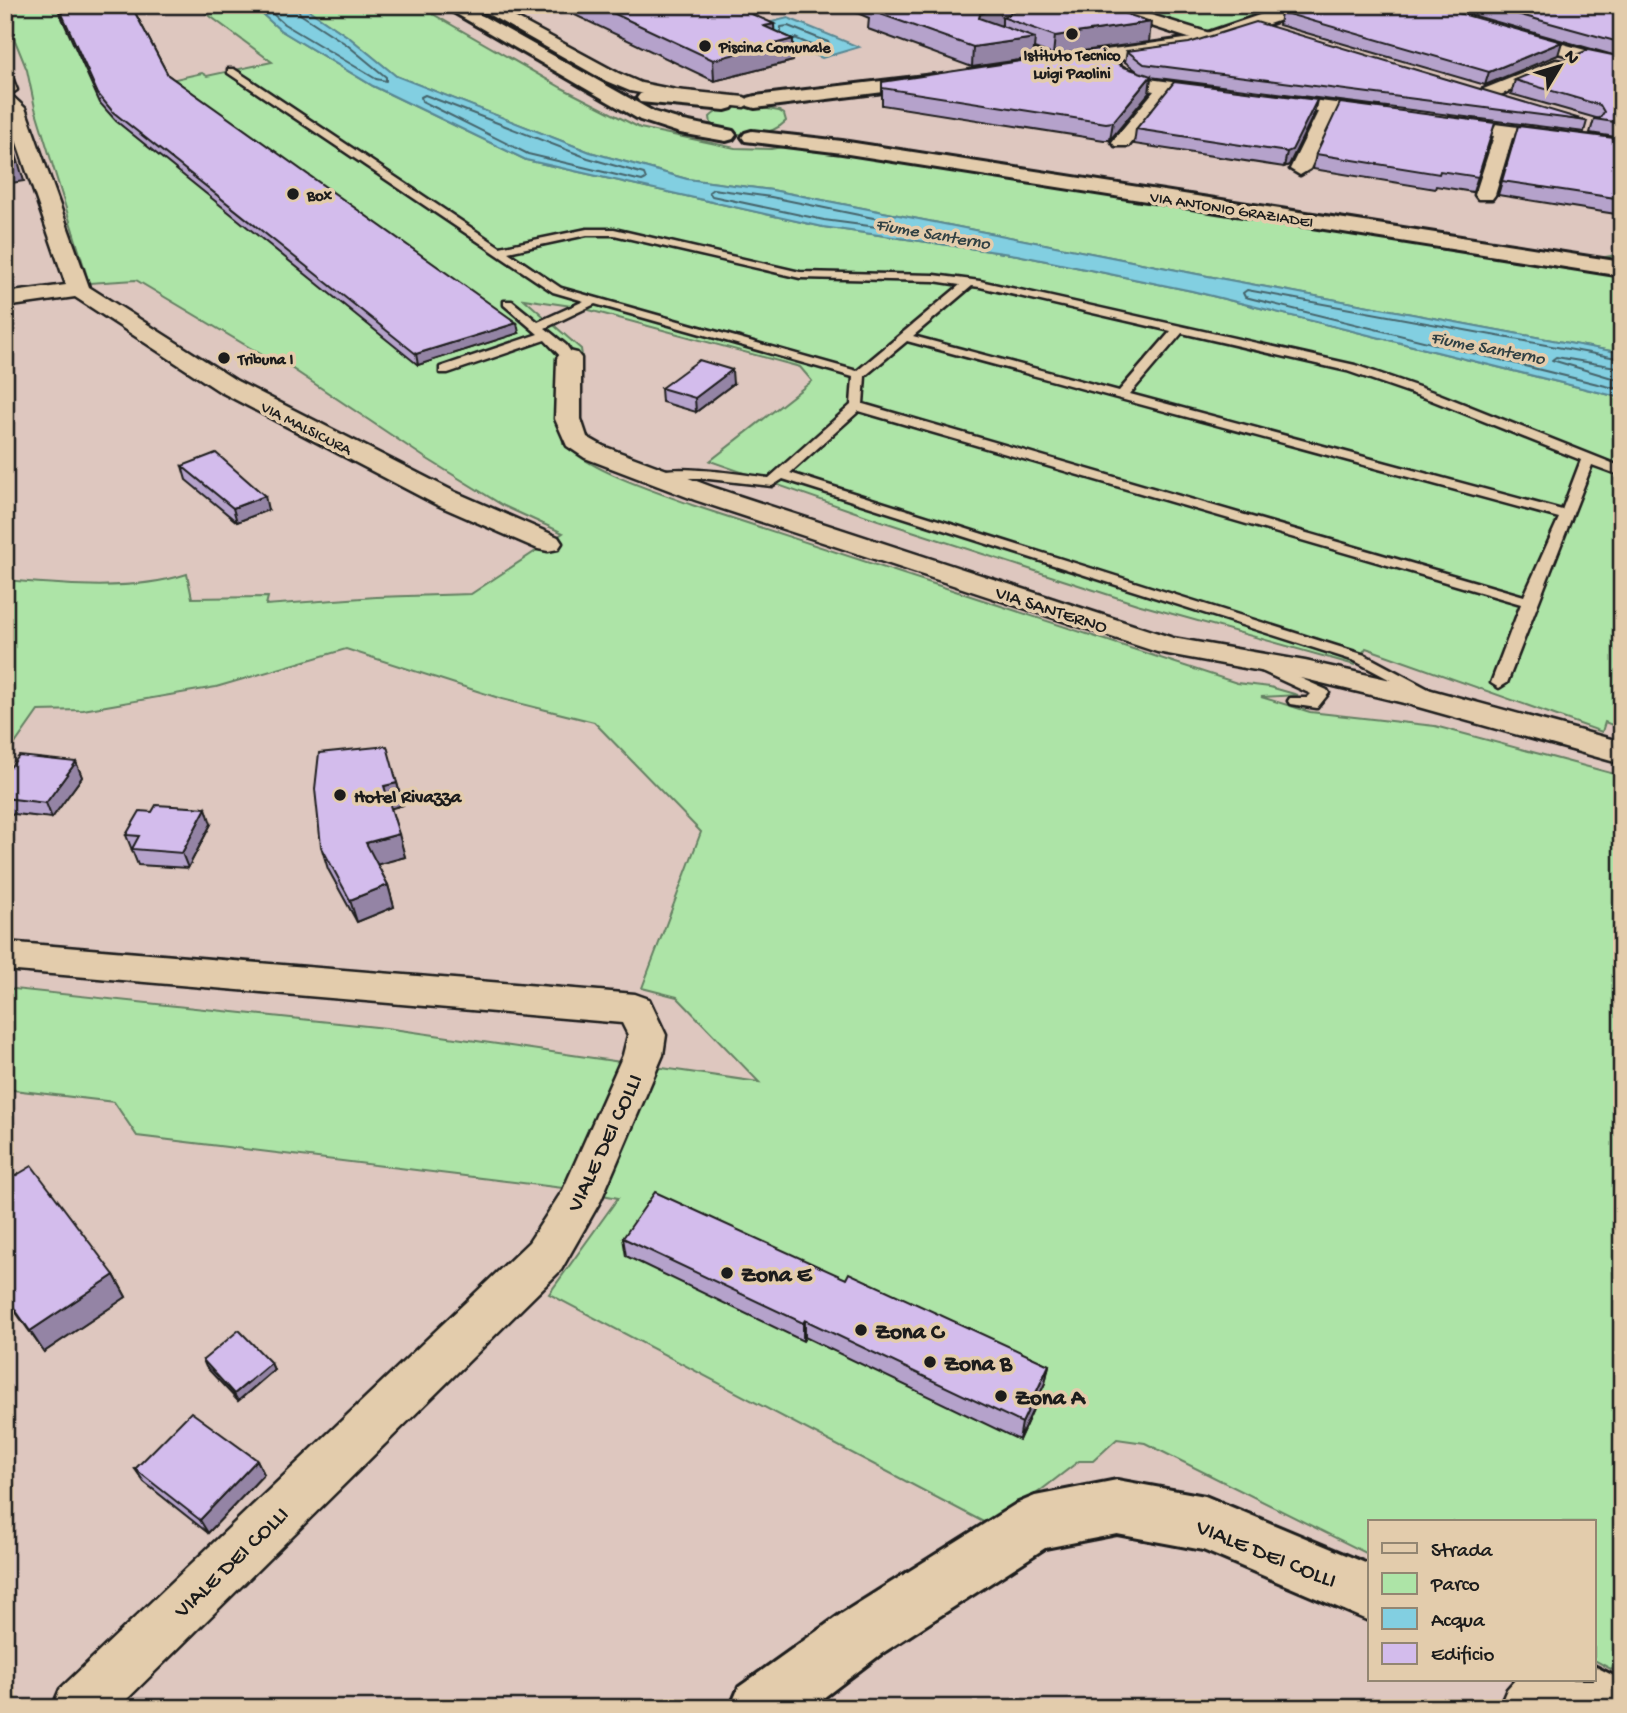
<svg xmlns="http://www.w3.org/2000/svg" width="1627" height="1713" font-family="'Gochi Hand',sans-serif">
  <style>
    .green { fill: #ade4a7; stroke: #648062; stroke-width: 2 }
    .water { fill: #82cfe1; stroke: #598792; stroke-width: 2 }
    .lines { fill: none; stroke-linecap: round; stroke-linejoin: round }
    .shore { stroke: #45646b; stroke-width: 2 }
    .service-casing { stroke: #1c1c1c; stroke-width: 5 }
    .minor-casing { stroke: #1c1c1c; stroke-width: 5 }
    .tertiary-casing { stroke: #1c1c1c; stroke-width: 6 }
    .service { fill: #e3ccac; fill-rule: evenodd }
    .minor { fill: #e3ccac; fill-rule: evenodd }
    .tertiary { fill: #e3ccac; fill-rule: evenodd }
    .wall { fill: #b5a2cb; stroke: #1c1c1c; stroke-width: 2 }
    .shaded-wall { fill: #9484a5; stroke: #1c1c1c; stroke-width: 2 }
    .building { fill: #d3bcec; stroke: #1c1c1c; stroke-width: 2 }
    .poi-dot { fill: #1c1c1c; stroke: #e3ccac; stroke-width: 2.5 }
    .labels { text-anchor: middle; stroke-width: 7; stroke-linejoin: round; paint-order: stroke }
    .far-poi-label { font-size: 16px; font-weight: bold; fill: #1c1c1c; stroke: #e3ccac; text-anchor: start }
    .far-street-label { font-size: 16px; fill: #1c1c1c; stroke: #e3ccac }
    .far-water-label { font-size: 18px; font-style: italic; fill: #304043; stroke: #e3ccac }
    .street-label { font-size: 19px; fill: #1c1c1c; stroke: #e3ccac }
    .poi-label { font-size: 19px; font-weight: bold; fill: #1c1c1c; stroke: #e3ccac; text-anchor: start }
    .near-street-label { font-size: 23px; fill: #1c1c1c; stroke: #e3ccac }
    .near-poi-label { font-size: 23px; font-weight: bold; fill: #1c1c1c; stroke: #e3ccac; text-anchor: start }
  </style>
  <rect width="100%" height="100%" fill="#dec7bf"/>
  <filter id="ink" filterUnits="userSpaceOnUse"><feTurbulence type="fractalNoise" baseFrequency=".0143" numOctaves="2"/><feDisplacementMap in="SourceGraphic" scale="14" xChannelSelector="R" yChannelSelector="G"/><feConvolveMatrix kernelMatrix="1 2 1 2 8 2 1 2 1" color-interpolation-filters="sRGB"/></filter>
  <g filter="url(#ink)">
    <g class="green">
      <path d="M5,5H82L171,80L202,73L207,76L272,62L195,5H252L280,30L373,86L526,160L823,227L1017,255L1192,291L1622,398V729L1605,722L1602,732L1366,648L1355,665L1137,604L878,520L710,461L812,381L800,367L578,307L524,299L581,349L582,356L558,360L563,443C592,472 652,490 692,505L1237,683L1270,687L1298,695L1261,697L1310,712L1435,726L1622,776V1675L1594,1660V1522H1370V1555L1145,1443L1117,1439L1093,1461H1079L993,1527L549,1294L618,1198L571,1189L137,1136L114,1102L5,1089V988L386,1028L759,1082L677,997L642,988L701,832L594,722L502,699L346,649L216,687L83,710L38,711L5,758V580C62,585 132,592 187,574L192,598L268,597L266,605L376,597L471,594L563,533L504,506L424,457L279,360L269,367L262,355L136,280L89,283L35,108L27,70L5,16Z"/>
      <polygon points="301,5 417,5 562,88 640,128 735,148 771,149 794,145 838,148 1568,269 1573,263 1622,254 1622,353 1197,274 772,190 687,179 590,152 396,76 350,38"/>
      <polygon points="1094,5 1313,5 1208,41"/>
      <path d="M745,105L779,111L784,114L786,121C769,139 729,138 711,124L710,117C720,107 732,106 745,105Z"/>
    </g>
    <g class="water">
      <polygon points="252,5 301,5 350,38 396,76 590,152 687,179 772,190 1197,274 1622,353 1622,398 1192,291 1017,255 823,227 526,160 373,86 280,30"/>
      <polygon points="788,18 859,47 822,58 751,27"/>
    </g>
    <g class="lines">
      <g class="shore">
        <polyline points="263,5 284,24 376,79 386,81 386,77 346,44 300,14 297,5"/>
        <polyline points="781,32 781,27 788,26 828,42 830,46 822,50 795,38"/>
        <polygon points="425,95 588,158 644,174 646,179 642,181 528,154 422,101 421,97"/>
        <polygon points="713,189 771,197 893,222 896,226 892,229 824,220 712,196 709,192"/>
        <polyline points="1622,359 1247,290 1243,293 1245,297 1622,390"/>
        <polyline points="1622,368 1556,357 1552,360 1622,381"/>
      </g>
      <g class="service-casing">
        <g id="service">
          <polygon points="1012,43 1046,54 1058,63 1051,65 1040,58 1009,48"/>
          <path d="M228,69H234L500,247L587,229H614L800,272L934,275L980,281L1355,365L1439,394L1622,467V476L1592,465L1507,683L1499,688L1491,683L1521,604L859,411L790,473L1365,655L1434,692L1436,695L1434,698L1428,700L1355,661L783,479L772,486L700,478H652L650,475C666,462 746,475 769,478L851,405L853,377L595,304L545,328L566,345L575,358L573,361H565L545,340L448,373H440V367L538,334L504,305V301H512L538,322L584,301L553,292L228,73ZM587,235H614L800,278L934,281L960,285L857,371L561,288L508,252ZM972,286L980,287L1171,331L1119,391L913,336ZM1182,333L1347,371L1431,400L1581,460L1562,510L1130,394ZM907,341L1559,518L1524,596L863,404L865,376Z"/>
          <polygon points="7,72 11,75 17,90 5,98 5,91 8,89 5,82"/>
          <polygon points="1260,660 1327,690 1329,693 1317,708 1290,704 1288,701 1290,698 1307,698 1311,694 1255,668 1252,665"/>
        </g>
      </g>
      <g class="minor-casing">
        <g id="minor">
          <polygon points="472,5 492,5 618,73 641,83 676,90 744,97 753,102 744,107 676,100 630,91 606,81"/>
          <polygon points="1094,5 1119,5 1216,35 1218,39 1210,44 1204,43 1096,8"/>
          <polygon points="1515,31 1622,60 1622,70 1509,40 1507,36"/>
          <polygon points="1109,59 1141,78 1218,88 1227,93 1218,98 1171,93 1129,146 1115,146 1112,142 1115,138 1154,91 1130,87 1103,68 1100,64"/>
          <polygon points="1556,60 1562,61 1565,65 1562,69 1493,98 1487,99 1478,94 1481,90"/>
          <polygon points="5,94 11,95 25,108 89,287 237,381 455,492 558,537 562,543 558,549 548,551 538,549 435,504 219,391 75,297 5,307 5,293 66,285 5,108"/>
          <polygon points="1270,95 1385,109 1394,115 1385,121 1335,114 1310,169 1300,175 1290,169 1318,112 1264,104 1261,100"/>
          <polygon points="1447,118 1622,140 1622,152 1512,138 1495,195 1492,199 1478,199 1475,195 1494,136 1440,128 1438,124"/>
          <polygon points="569,351 577,353 581,358 581,419 587,437 603,446 715,488 1173,638 1305,661 1409,684 1622,742 1622,764 1404,703 1305,679 1157,652 695,500 585,458 567,446 555,419 557,358 561,353"/>
          <polygon points="5,942 635,994 649,999 666,1035 663,1055 601,1200 561,1270 118,1708 52,1708 60,1689 529,1242 563,1190 623,1055 628,1035 622,1023 5,970"/>
          <polygon points="1515,1680 1577,1680 1569,1699 1561,1708 1499,1708 1507,1689"/>
        </g>
      </g>
      <g class="tertiary-casing">
        <g id="tertiary">
          <polygon points="441,5 463,5 654,112 684,121 733,131 736,135 733,139 726,141 680,133 640,120"/>
          <polygon points="1289,5 1316,5 1313,9 1195,49 1055,69 1045,63 1055,57 1192,38"/>
          <polygon points="933,75 940,77 943,81 940,85 755,108 748,106 745,102 748,98 755,96"/>
          <polygon points="647,92 725,98 732,100 735,104 732,108 725,110 640,102 637,98 640,94"/>
          <polygon points="752,131 842,141 1622,262 1622,276 842,153 745,141 742,137 745,133"/>
          <polygon points="1117,1480 1205,1496 1370,1565 1370,1621 1203,1550 1117,1534 1045,1548 881,1654 810,1708 730,1708 739,1687 841,1614 1016,1504 1035,1496"/>
          <polygon points="1594,1666 1622,1680 1622,1708 1553,1708 1539,1701 1531,1680 1594,1680"/>
        </g>
      </g>
      <use href="#service" class="service"/>
      <use href="#minor" class="minor"/>
      <use href="#tertiary" class="tertiary"/>
    </g>
    <g class="wall">
      <polygon points="56,5 131,5 168,75 519,333 418,365 116,121 100,103"/>
      <polygon points="557,5 732,5 774,31 793,39 793,61 714,81 558,7"/>
      <polygon points="839,5 1081,5 1149,42 1053,55 1034,48 1033,58 972,67 868,29 869,18"/>
      <polygon points="1437,5 1622,5 1622,138 1590,133 1594,119 1596,118 1511,94 1515,80 1613,55"/>
      <polygon points="1281,12 1558,55 1485,85 1279,25"/>
      <polygon points="1127,51 1587,121 1584,132 1151,77 1149,93 1110,140 1104,140 882,105 882,82 1006,64 1006,63 1121,66 1137,71 1125,62"/>
      <polygon points="1314,114 1289,165 1284,167 1134,144 1136,129"/>
      <polygon points="1495,123 1473,192 1436,186 1435,189 1313,169 1316,154"/>
      <polygon points="1518,126 1622,139 1622,215 1498,195"/>
      <polygon points="733,384 696,412 662,402 661,388"/>
      <polygon points="182,466 268,510 237,522 186,480"/>
      <polygon points="76,762 82,777 52,818 5,813 5,774"/>
      <polygon points="397,783 403,805 391,808 405,857 377,864 388,885 394,907 357,922 328,869 321,846"/>
      <polygon points="211,824 188,868 138,865 126,835"/>
      <polygon points="5,1182 114,1275 126,1297 44,1352 5,1297"/>
      <polygon points="623,1238 846,1279 1049,1365 1045,1383 1019,1440 805,1337 803,1341 626,1256"/>
      <polygon points="203,1360 271,1363 274,1370 238,1401 206,1367"/>
      <polygon points="257,1460 264,1474 208,1533 144,1482 135,1469"/>
    </g>
    <g class="shaded-wall">
      <polygon points="1006,5 1011,5 1010,19 1002,17 1002,25 979,34 979,18 980,14"/>
      <polygon points="1151,22 1149,42 1053,55 1055,36"/>
      <polygon points="774,24 775,44 793,39 793,61 714,81 713,60 764,26"/>
      <polygon points="1035,38 1033,58 972,67 973,47"/>
      <polygon points="1562,42 1558,55 1485,85 1489,72"/>
      <polygon points="1151,76 1149,93 1110,140 1113,122"/>
      <polygon points="1317,100 1314,114 1289,165 1284,167 1287,152"/>
      <polygon points="5,118 24,181 5,184"/>
      <polygon points="517,323 519,333 418,365 416,354"/>
      <polygon points="732,370 733,384 696,412 695,398"/>
      <polygon points="265,496 268,510 237,522 233,508"/>
      <polygon points="76,762 82,777 52,818 46,803"/>
      <polygon points="397,783 403,805 389,809 384,786"/>
      <polygon points="206,808 211,824 188,868 182,853"/>
      <polygon points="399,834 405,857 372,866 366,843"/>
      <polygon points="388,885 394,907 357,922 350,900"/>
      <polygon points="114,1275 126,1297 44,1352 30,1331"/>
      <polygon points="805,1320 805,1337 803,1341 803,1323"/>
      <polygon points="271,1363 274,1370 238,1401 234,1394"/>
      <polygon points="1049,1365 1045,1383 1019,1440 1022,1423"/>
      <polygon points="257,1460 264,1474 208,1533 200,1520"/>
    </g>
    <g class="building">
      <polygon points="58,5 131,5 168,75 517,323 416,354 113,112 98,94"/>
      <polygon points="596,5 732,5 774,24 764,26 793,39 713,60"/>
      <polygon points="884,5 1006,5 980,14 979,18 1035,38 973,47 869,10"/>
      <polygon points="1020,5 1099,5 1151,22 1055,36 1002,17 1022,9"/>
      <polygon points="1301,5 1430,5 1562,42 1489,72 1281,12"/>
      <polygon points="1485,5 1622,5 1622,43"/>
      <polygon points="1256,22 1587,121 1144,64 1127,51 1189,43"/>
      <polygon points="1100,49 1121,66 1151,76 1113,122 1106,123 882,88 882,82"/>
      <polygon points="1588,50 1622,57 1622,123 1594,119 1600,118 1604,112 1600,105 1515,80"/>
      <polygon points="1174,82 1317,100 1292,150 1287,152 1136,129"/>
      <polygon points="1340,103 1495,123 1478,177 1440,171 1439,174 1316,154"/>
      <polygon points="5,120 18,163 5,165"/>
      <polygon points="1518,126 1622,139 1622,199 1502,181"/>
      <polygon points="699,360 732,370 695,398 661,388"/>
      <polygon points="216,453 265,496 233,508 182,466"/>
      <polygon points="387,746 397,783 384,786 399,834 366,843 388,885 350,900 321,846 315,789 319,753"/>
      <polygon points="19,756 76,762 46,803 5,798 5,774"/>
      <polygon points="156,805 206,808 182,853 132,849 139,836 126,835 140,811 152,812"/>
      <polygon points="32,1166 114,1275 30,1331 5,1295 5,1182"/>
      <polygon points="655,1192 846,1279 849,1273 1049,1365 1022,1423 805,1320 803,1323 623,1238"/>
      <polygon points="239,1330 271,1363 234,1394 203,1360"/>
      <polygon points="191,1412 257,1460 200,1520 135,1469"/>
    </g>
  </g>
  <g class="poi-dot">
    <circle cx="1072" cy="34" r="7"/>
    <circle cx="705" cy="46" r="7"/>
    <circle cx="293" cy="194" r="7"/>
    <circle cx="224" cy="358" r="7"/>
    <circle cx="340" cy="795" r="7"/>
    <circle cx="727" cy="1273" r="7"/>
    <circle cx="861" cy="1330" r="7"/>
    <circle cx="930" cy="1362" r="7"/>
    <circle cx="1001" cy="1396" r="7"/>
  </g>
  <g class="labels">
    <g class="far-poi-label">
      <text x="719" y="52">Piscina Comunale</text>
      <text x="1072" y="60" text-anchor="middle">Istituto Tecnico<tspan x="1072" dy="18">Luigi Paolini</tspan></text>
      <text x="307" y="200">Box</text>
      <text x="238" y="364">Tribuna I</text>
    </g>
    <g class="far-street-label">
      <text transform="translate(1232 208) rotate(9)" y="6">VIA ANTONIO GRAZIADEI</text>
      <text transform="translate(307 427) rotate(27)" y="6">VIA MALSICURA</text>
    </g>
    <g class="far-water-label">
      <text transform="translate(933 233) rotate(10)" y="6">Fiume Santerno</text>
      <text transform="translate(1488 347) rotate(11)" y="6">Fiume Santerno</text>
    </g>
    <g class="street-label">
      <text transform="translate(1052 608) rotate(18)" y="7">VIA SANTERNO</text>
    </g>
    <g class="poi-label">
      <text x="354" y="802">Hotel Rivazza</text>
    </g>
    <g class="near-street-label">
      <text transform="translate(603 1142) rotate(-65)" y="8">VIALE DEI COLLI</text>
      <text transform="translate(1267 1552) rotate(22)" y="8">VIALE DEI COLLI</text>
      <text transform="translate(230 1561) rotate(-44)" y="8">VIALE DEI COLLI</text>
    </g>
    <g class="near-poi-label">
      <text x="741" y="1281">Zona E</text>
      <text x="875" y="1338">Zona C</text>
      <text x="944" y="1370">Zona B</text>
      <text x="1015" y="1404">Zona A</text>
    </g>
  </g>
  <rect width="1627" height="1713" fill="none" stroke="#e3ccac" stroke-width="28"/>
  <rect x="14" y="14" width="1599" height="1685" fill="none" stroke="#1c1c1c" stroke-width="2.5" filter="url(#ink)"/>
  <rect x="1368" y="1520" width="228" height="161" fill="#e3ccac" stroke="#938672" stroke-width="2"/>
  <rect x="1382" y="1543" width="35" height="10" fill="#e3ccac" stroke="#938672" stroke-width="2"/>
  <text x="1431" y="1556" font-size="21" fill="#1c1c1c">Strada</text>
  <rect x="1382" y="1573" width="35" height="21" fill="#ade4a7" stroke="#938672" stroke-width="2"/>
  <text x="1431" y="1590" font-size="21" fill="#1c1c1c">Parco</text>
  <rect x="1382" y="1608" width="35" height="21" fill="#82cfe1" stroke="#938672" stroke-width="2"/>
  <text x="1431" y="1626" font-size="21" fill="#1c1c1c">Acqua</text>
  <rect x="1382" y="1643" width="35" height="21" fill="#d3bcec" stroke="#938672" stroke-width="2"/>
  <text x="1431" y="1660" font-size="21" fill="#1c1c1c">Edificio</text>
  <g transform="translate(1560 66) rotate(52)" stroke="#e3ccac" stroke-width="5" paint-order="stroke">
  <path d="M0-5L12 26L0 18L-12 26Z" fill="#1c1c1c"/>
  <text y="-10" font-size="19" font-weight="bold" text-anchor="middle" fill="#1c1c1c">N</text>
  </g>
</svg>
